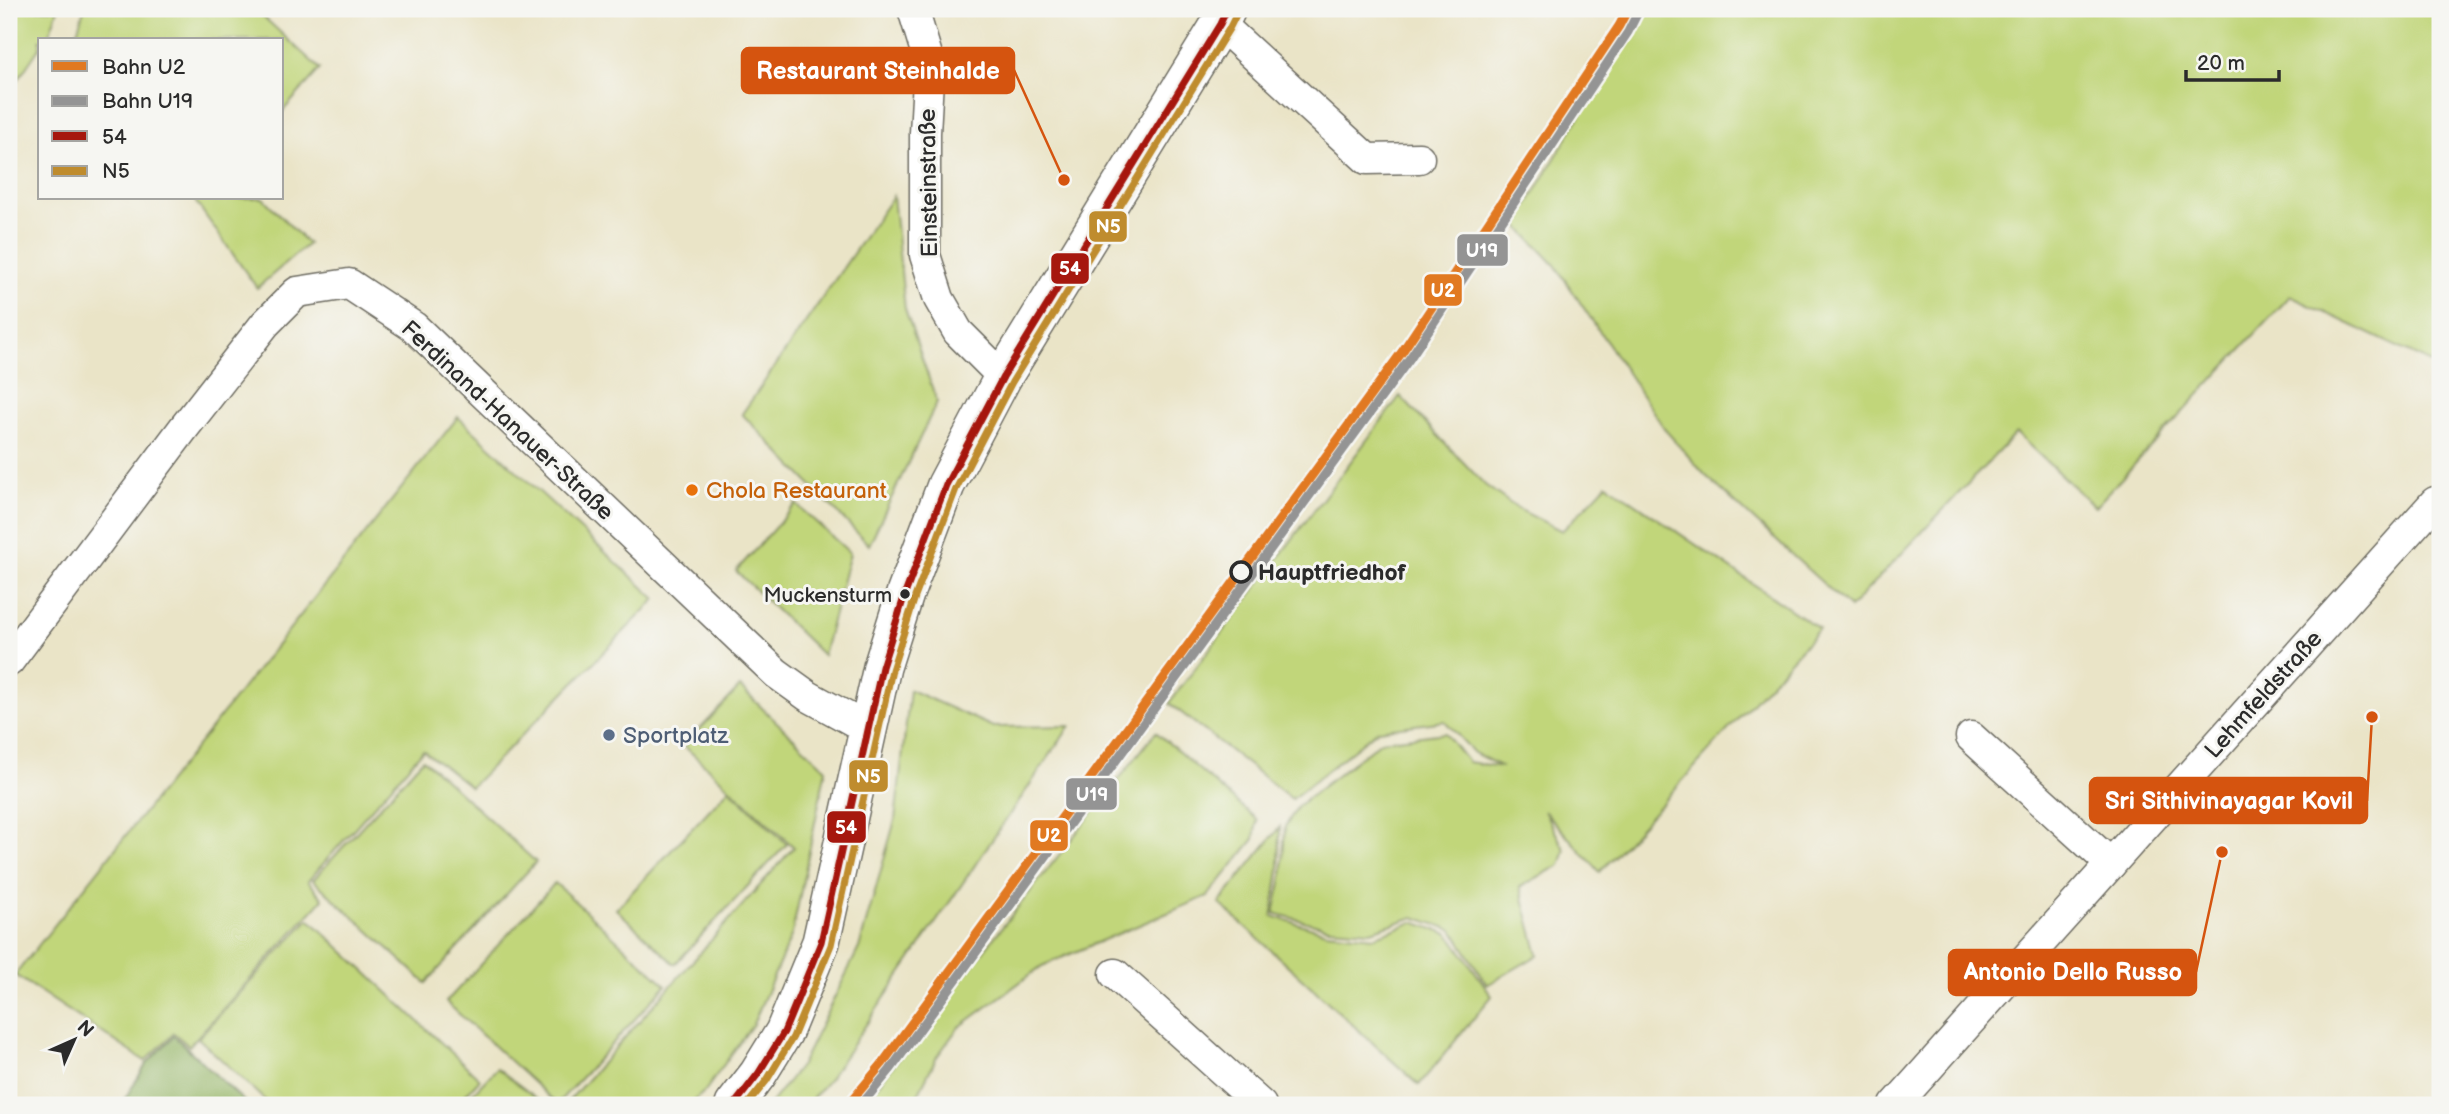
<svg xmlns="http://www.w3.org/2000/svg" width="2449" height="1114" font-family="'Balsamiq Sans',sans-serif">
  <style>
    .green { fill: #c1d67a; stroke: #768052; stroke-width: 2 }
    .forest { fill: #98b76a; stroke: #62714a; stroke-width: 2 }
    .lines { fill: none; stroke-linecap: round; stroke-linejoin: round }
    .minor-casing { stroke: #6e6c62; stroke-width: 33 }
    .tertiary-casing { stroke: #6e6c62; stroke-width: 40 }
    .minor { stroke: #fff; stroke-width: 30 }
    .tertiary { stroke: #fff; stroke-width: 37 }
    .bus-1-casing { stroke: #f6f6f2; stroke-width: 12 }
    .bus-2-casing { stroke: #f6f6f2; stroke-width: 12 }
    .bus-1 { stroke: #a6180e; stroke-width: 7 }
    .bus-2 { stroke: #bf8c2e; stroke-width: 7 }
    .rail-1-casing { stroke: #f6f6f2; stroke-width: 14 }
    .rail-2-casing { stroke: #f6f6f2; stroke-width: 14 }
    .rail-1 { stroke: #e17921; stroke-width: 9 }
    .rail-2 { stroke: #949494; stroke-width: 9 }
    .food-dot { fill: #e8710a; stroke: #f6f6f2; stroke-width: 2.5 }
    .stop-dot { fill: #f6f6f2; stroke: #2b2b2b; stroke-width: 3.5 }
    .bus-dot { fill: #2b2b2b; stroke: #f6f6f2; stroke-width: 2.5 }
    .service-dot { fill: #5c6f8a; stroke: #f6f6f2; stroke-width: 2.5 }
    .labels { text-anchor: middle; stroke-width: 6; stroke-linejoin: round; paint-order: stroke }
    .bus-label { font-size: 21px; fill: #2b2b2b; stroke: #f6f6f2; text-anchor: end }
    .street-label { font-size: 23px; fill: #2b2b2b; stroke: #f6f6f2 }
    .food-label { font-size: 23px; fill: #c56008; stroke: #f6f6f2; text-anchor: start }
    .stop-label { font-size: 23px; font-weight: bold; fill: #2b2b2b; stroke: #f6f6f2; text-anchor: start }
    .service-label { font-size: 23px; fill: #4e5e75; stroke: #f6f6f2; text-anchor: start }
    .leader { fill: none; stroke: #d5540f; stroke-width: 2.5 }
    .callout-dot { fill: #d5540f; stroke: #f6f6f2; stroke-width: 2.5 }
    .callout { fill: #d5540f; stroke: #d5540f; stroke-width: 2.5 }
    .callout-label { font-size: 24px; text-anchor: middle; font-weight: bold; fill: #fff }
    .line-badge { stroke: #f6f6f2; stroke-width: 2.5 }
    .badge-label { font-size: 19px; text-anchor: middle; font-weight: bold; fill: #fff }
  </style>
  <rect width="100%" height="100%" fill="#f6f6f2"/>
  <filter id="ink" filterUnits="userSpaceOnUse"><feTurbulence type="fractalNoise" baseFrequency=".0143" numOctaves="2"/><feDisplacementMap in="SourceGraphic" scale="14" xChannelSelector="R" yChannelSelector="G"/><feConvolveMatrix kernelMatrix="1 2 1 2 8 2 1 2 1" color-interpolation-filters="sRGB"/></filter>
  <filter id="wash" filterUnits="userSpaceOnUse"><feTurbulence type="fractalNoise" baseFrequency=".00686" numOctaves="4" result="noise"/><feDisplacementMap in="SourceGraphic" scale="28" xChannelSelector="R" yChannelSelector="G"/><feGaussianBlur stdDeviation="1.57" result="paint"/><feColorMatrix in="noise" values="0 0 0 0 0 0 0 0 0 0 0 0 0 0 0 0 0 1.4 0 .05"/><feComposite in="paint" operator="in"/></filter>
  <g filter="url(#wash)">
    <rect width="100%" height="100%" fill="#eae4c7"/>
    <g class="green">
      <polygon points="9,9 58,9 50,32 45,40 40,40 40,47 9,93"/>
      <polygon points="84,9 255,9 320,69 282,112 282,40 82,40 77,32"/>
      <polygon points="1643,9 2440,9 2440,367 2290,296 2095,507 2016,433 1850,608 1705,475 1666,431 1555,265 1516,224"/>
      <polygon points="893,196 905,309 937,402 869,545 742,414"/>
      <polygon points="193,198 263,198 308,244 257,288"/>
      <polygon points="1400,396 1485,485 1518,509 1562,531 1607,484 1819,629 1600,872 1544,811 1565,850 1560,865 1520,887 1538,955 1487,985 1453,930 1414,917 1371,931 1329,928 1274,913 1282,878 1285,827 1298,806 1381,741 1445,733 1468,762 1502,767 1474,753 1445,721 1378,730 1292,799 1169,703"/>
      <polygon points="458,417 656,599 471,787 423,750 308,881 323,899 189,1046 174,1033 145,1061 15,975"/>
      <polygon points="796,504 850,553 823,655 736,571"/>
      <polygon points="740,687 826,769 792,934 753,1024 705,1091 689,1105 565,1105 794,847 684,746"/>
      <polygon points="910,690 993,727 1070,726 829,1079 807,1105 769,1105 801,1065 859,948 895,820"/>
      <polygon points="1156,732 1257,820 1254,839 1208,896 1042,966 958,1028 936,1058 913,1105 862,1105"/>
      <polygon points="423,759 536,862 426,983 313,880"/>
      <polygon points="729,789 787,844 675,964 616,909"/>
      <polygon points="1280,827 1279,870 1272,916 1326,932 1374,937 1413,922 1449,934 1492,996 1419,1085 1219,903"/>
      <polygon points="555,883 666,985 557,1104 446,1002"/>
      <polygon points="309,919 480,1079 456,1105 270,1105 198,1038"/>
      <polygon points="497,1068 545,1105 462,1105"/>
    </g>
    <polygon class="forest" points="174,1036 248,1105 121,1105 147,1063"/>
  </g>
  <g filter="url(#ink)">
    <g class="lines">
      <g class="minor-casing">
        <g id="minor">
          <polyline points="913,9 929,62 925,133 925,255 939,299 958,332 1003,377"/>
          <polyline points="1220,24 1367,159 1419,158"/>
          <polyline points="9,661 183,429 265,324 297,292 349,284 414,327 776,673 808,696 870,730"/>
          <polyline points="1971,737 2111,864"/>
          <polyline points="1115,974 1261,1105"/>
          <polyline points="1895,1105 2435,502"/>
        </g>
      </g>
      <g class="tertiary-casing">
        <polyline id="tertiary" points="734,1105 758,1074 784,1032 821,942 882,667 905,594 946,485 1003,377 1220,24 1227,9"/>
      </g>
      <use href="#minor" class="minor"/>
      <use href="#tertiary" class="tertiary"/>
      <g class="bus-1-casing">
        <polyline id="bus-1" points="734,1105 758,1074 784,1032 821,942 882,667 905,594 946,485 1003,377 1220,24 1227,9"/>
      </g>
      <g class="bus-2-casing">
        <polyline id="bus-2" points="747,1105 767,1080 793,1037 831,945 892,670 915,597 956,489 1012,382 1229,29 1237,13"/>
      </g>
      <use href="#bus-1" class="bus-1"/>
      <use href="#bus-2" class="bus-2"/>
      <g class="rail-1-casing">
        <polyline id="rail-1" points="848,1105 882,1064 1402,352 1619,26 1628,9"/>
      </g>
      <g class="rail-2-casing">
        <polyline id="rail-2" points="861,1105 890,1070 1410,358 1628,32 1637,14"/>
      </g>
      <use href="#rail-1" class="rail-1"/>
      <use href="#rail-2" class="rail-2"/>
    </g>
  </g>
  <circle class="food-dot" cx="692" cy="490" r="7"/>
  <circle class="stop-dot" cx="1241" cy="572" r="10"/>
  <circle class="bus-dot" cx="905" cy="594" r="6"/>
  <circle class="service-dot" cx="609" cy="735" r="7"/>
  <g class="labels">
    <g class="bus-label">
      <text x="892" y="602">Muckensturm</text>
    </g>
    <g class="street-label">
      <text transform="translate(928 183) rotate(-91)" y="8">Einsteinstraße</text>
      <text transform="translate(508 420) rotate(43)" y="8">Ferdinand-Hanauer-Straße</text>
      <text transform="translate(2263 694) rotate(-48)" y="8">Lehmfeldstraße</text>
    </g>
    <g class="food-label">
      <text x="706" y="498">Chola Restaurant</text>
    </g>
    <g class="stop-label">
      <text x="1258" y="580">Hauptfriedhof</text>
    </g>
    <g class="service-label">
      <text x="623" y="743">Sportplatz</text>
    </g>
  </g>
  <path class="leader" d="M1064 180L1014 70M2372 717L2367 801M2222 852L2196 972"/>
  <g class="callout-dot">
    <circle cx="1064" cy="180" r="7"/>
    <circle cx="2372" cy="717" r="7"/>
    <circle cx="2222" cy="852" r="7"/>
  </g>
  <g class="callout">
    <rect x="742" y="48" width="272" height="45" rx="7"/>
    <rect x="2090" y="778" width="277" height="45" rx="7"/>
    <rect x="1949" y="950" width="247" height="45" rx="7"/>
  </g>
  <g class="callout-label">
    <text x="878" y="79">Restaurant Steinhalde</text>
    <text x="2229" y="809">Sri Sithivinayagar Kovil</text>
    <text x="2073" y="980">Antonio Dello Russo</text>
  </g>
  <g class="line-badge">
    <rect x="1088" y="210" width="40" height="33" rx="7" fill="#bf8c2e"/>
    <rect x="1456" y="233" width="53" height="34" rx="7" fill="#949494"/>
    <rect x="1050" y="252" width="40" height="33" rx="7" fill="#a6180e"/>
    <rect x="1423" y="273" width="40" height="34" rx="7" fill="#e17921"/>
    <rect x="848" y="759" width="41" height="34" rx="7" fill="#bf8c2e"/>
    <rect x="1065" y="777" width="53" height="34" rx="7" fill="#949494"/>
    <rect x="826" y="810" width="41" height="34" rx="7" fill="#a6180e"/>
    <rect x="1029" y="819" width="40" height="33" rx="7" fill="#e17921"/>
  </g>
  <g class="badge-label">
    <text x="1108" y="233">N5</text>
    <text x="1482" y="257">U19</text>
    <text x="1070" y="275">54</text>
    <text x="1443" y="297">U2</text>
    <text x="868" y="783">N5</text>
    <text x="1092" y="801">U19</text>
    <text x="846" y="834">54</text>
    <text x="1049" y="842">U2</text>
  </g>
  <rect width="2449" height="1114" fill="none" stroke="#f6f6f2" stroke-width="35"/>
  <rect x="38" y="38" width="245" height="161" fill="#f6f6f2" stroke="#a5a5a2" stroke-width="2"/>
  <rect x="52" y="61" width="35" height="10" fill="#e17921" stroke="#a5a5a2" stroke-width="2"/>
  <text x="102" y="74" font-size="21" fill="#2b2b2b">Bahn U2</text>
  <rect x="52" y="96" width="35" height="10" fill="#949494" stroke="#a5a5a2" stroke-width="2"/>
  <text x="102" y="108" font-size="21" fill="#2b2b2b">Bahn U19</text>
  <rect x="52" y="131" width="35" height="10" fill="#a6180e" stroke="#a5a5a2" stroke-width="2"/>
  <text x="102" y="144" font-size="21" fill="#2b2b2b">54</text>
  <rect x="52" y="166" width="35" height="10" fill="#bf8c2e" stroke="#a5a5a2" stroke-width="2"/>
  <text x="102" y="178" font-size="21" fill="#2b2b2b">N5</text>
  <g transform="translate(74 1040) rotate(45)" stroke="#f6f6f2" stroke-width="5" paint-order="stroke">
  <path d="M0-5L12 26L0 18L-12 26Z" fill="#2b2b2b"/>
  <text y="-10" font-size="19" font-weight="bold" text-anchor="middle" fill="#2b2b2b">N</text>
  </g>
  <path d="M2186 70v10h93v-10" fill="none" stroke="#2b2b2b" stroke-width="3.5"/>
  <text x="2197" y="70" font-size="21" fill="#2b2b2b" stroke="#f6f6f2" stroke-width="5" paint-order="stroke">20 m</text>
</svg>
